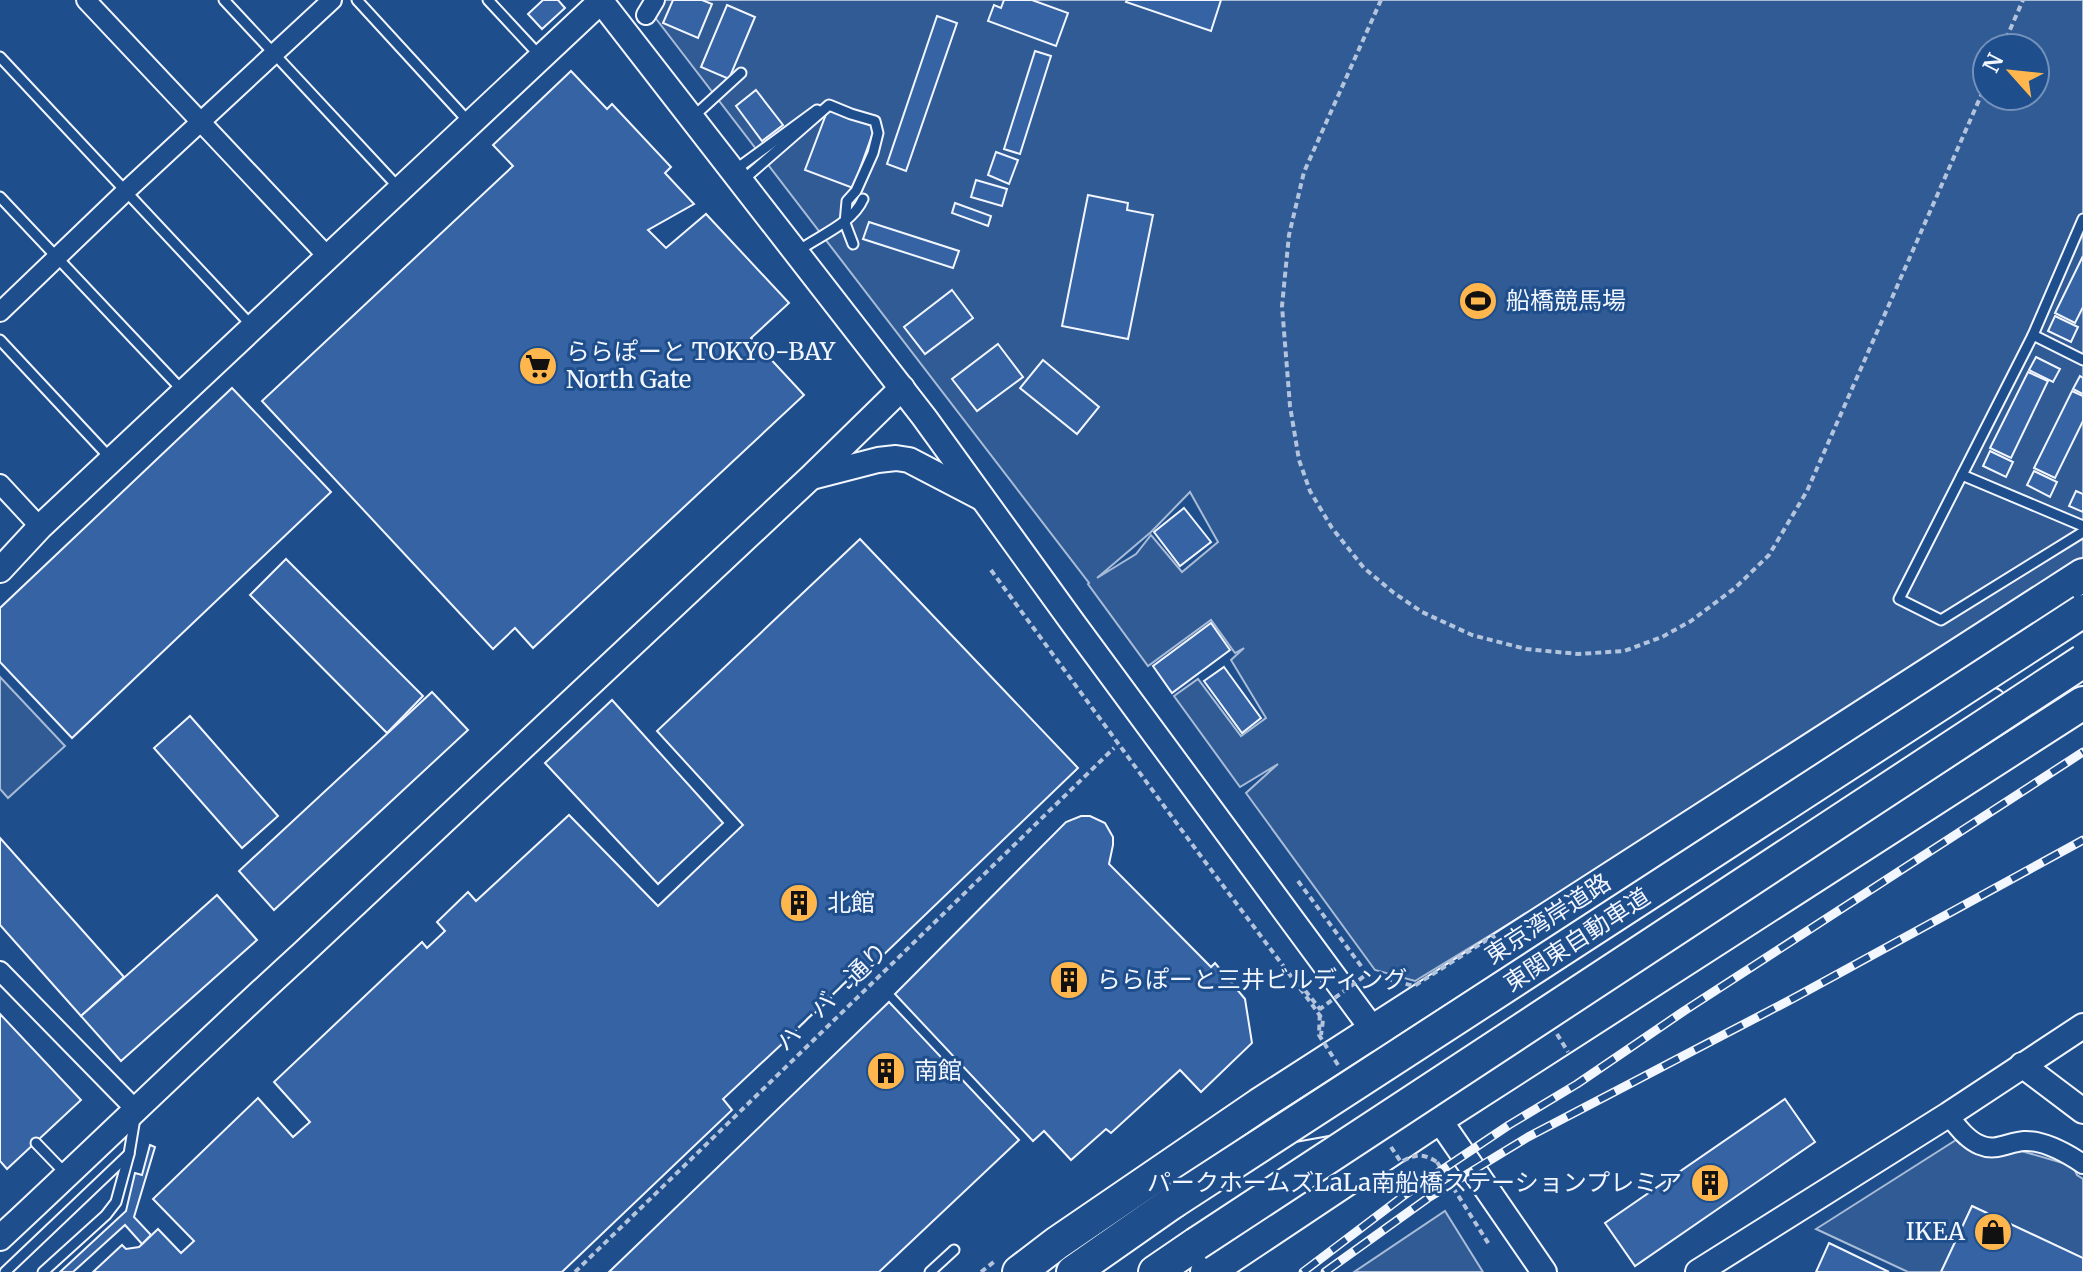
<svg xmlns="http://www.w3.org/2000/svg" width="2083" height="1272" font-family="Merriweather,'Noto Sans JP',serif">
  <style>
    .built { fill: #305b95; stroke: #a8bbd7; stroke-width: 2; fill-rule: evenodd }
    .building { fill: #3563a3; stroke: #f2f6ff; stroke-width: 2 }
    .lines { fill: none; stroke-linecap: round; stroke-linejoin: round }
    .lane-casing { stroke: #f2f6ff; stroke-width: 13 }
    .street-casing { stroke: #f2f6ff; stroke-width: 22 }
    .secondary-casing { stroke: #f2f6ff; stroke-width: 28 }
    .highway-casing { stroke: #f2f6ff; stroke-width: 36 }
    .path { stroke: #b3c4dc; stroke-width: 4; stroke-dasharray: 6 4; stroke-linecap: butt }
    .lane { stroke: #1f4e8c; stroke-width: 9 }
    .street { stroke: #1f4e8c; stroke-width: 18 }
    .secondary { stroke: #1f4e8c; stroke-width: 24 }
    .highway { stroke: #1f4e8c; stroke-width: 32 }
    .rail-casing { stroke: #f2f6ff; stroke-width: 9 }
    .rail { stroke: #1f4e8c; stroke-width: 6; stroke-dasharray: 18; stroke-linecap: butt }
    .highway-bridge-casing { stroke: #f2f6ff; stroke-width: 36; stroke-linecap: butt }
    .path-bridge { stroke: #b3c4dc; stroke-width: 4; stroke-dasharray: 6 4; stroke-linecap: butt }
    .highway-bridge { stroke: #1f4e8c; stroke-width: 32 }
    .labels { text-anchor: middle; stroke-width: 6; stroke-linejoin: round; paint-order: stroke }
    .poi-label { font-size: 24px; fill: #f2f6ff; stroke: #1f4e8c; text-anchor: start }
    .street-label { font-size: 24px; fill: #f2f6ff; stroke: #1f4e8c }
  </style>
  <rect width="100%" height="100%" fill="#1f4e8c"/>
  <g class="built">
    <path d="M644,0H2083V563L1734,787L1415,981L1375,970L1246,793L1278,764L1240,787L1174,696L1198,679L1241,736L1266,718L1231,660L1244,648L1235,653L1211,620L1148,666L1088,584L1089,583L657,20ZM1987,48H2035V96H1987ZM1190,492L1218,542L1182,572L1151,535L1136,554L1097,578L1151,532Z"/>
    <polygon points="0,677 65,746 8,798 0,789"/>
    <polygon points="1956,1140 1960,1144 1965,1141 2018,1150 2073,1166 2077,1175 2083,1179 2083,1258 1972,1206 1941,1272 1908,1272 1816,1229"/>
    <polygon points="1445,1211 1483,1272 1354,1272"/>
  </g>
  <g class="building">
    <polygon points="543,0 558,0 565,8 542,29 528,14"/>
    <polygon points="673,0 702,0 712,4 698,38 663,23"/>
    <polygon points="1004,0 1032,0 1068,13 1056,46 988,21 994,5 1001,8"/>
    <polygon points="1127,0 1221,0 1211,31 1126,2"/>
    <polygon points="727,5 755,17 729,79 701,67"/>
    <polygon points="937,16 957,23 906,171 887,164"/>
    <polygon points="1035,51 1051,56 1020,154 1004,149"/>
    <polygon points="571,71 607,109 612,104 671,167 665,173 694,204 648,230 666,248 706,214 789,303 751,338 804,395 533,648 515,628 493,649 262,401 513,166 493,145"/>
    <polygon points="756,90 783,125 762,141 736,106"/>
    <polygon points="828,109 875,127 853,188 805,170"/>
    <polygon points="996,152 1018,160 1009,184 988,175"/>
    <polygon points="976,180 1007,189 1002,206 971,197"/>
    <polygon points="1088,195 1128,203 1127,210 1153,215 1128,339 1062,326"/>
    <polygon points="955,203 991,216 988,226 952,213"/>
    <polygon points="869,222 959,251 953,268 863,239"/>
    <polygon points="2083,256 2083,307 2075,323 2055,313"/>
    <polygon points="952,290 973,318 925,354 904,327"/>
    <polygon points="2055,316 2078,327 2071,342 2048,331"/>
    <polygon points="998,344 1023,377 977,411 952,379"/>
    <polygon points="2036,357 2060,369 2053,382 2029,370"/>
    <polygon points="1043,360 1099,407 1077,434 1020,388"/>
    <polygon points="2028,372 2048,381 2011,458 1990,448"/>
    <polygon points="2080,376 2083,378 2083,394 2073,389"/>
    <polygon points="232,388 331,492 72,738 0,662 0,608"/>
    <polygon points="2072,391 2083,396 2083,421 2055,478 2034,468"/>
    <polygon points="1990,451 2013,462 2006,477 1983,466"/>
    <polygon points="2034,471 2057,482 2050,497 2027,485"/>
    <polygon points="2076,491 2083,494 2083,512 2069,506"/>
    <polygon points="1184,508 1211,542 1180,566 1154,532"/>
    <polygon points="860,539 1078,768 849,988 845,985 723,1099 732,1110 562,1272 93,1272 122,1245 126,1249 139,1247 158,1229 181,1253 194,1241 153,1199 258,1098 293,1137 310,1122 274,1082 422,942 427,948 445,931 437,922 468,892 476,901 569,815 658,906 743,825 657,731"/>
    <polygon points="286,559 423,696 387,733 250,595"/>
    <polygon points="1211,623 1230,650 1172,693 1153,666"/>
    <polygon points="1224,667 1261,718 1242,733 1204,681"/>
    <polygon points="432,692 468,730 274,910 239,871"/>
    <polygon points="612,700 723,823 658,884 545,763"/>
    <polygon points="190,716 278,816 242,848 154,748"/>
    <polygon points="1081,816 1090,816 1105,823 1113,837 1113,845 1109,864 1211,967 1215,963 1245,999 1252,1043 1201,1092 1180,1070 1111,1133 1106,1129 1071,1160 1044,1131 1033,1141 895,994 1066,822"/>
    <polygon points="0,838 124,977 81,1016 0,925"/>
    <polygon points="217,895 257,940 121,1061 81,1016"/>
    <polygon points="889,1002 1019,1140 879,1272 609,1272"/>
    <polygon points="0,1014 81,1100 7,1169 0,1161"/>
    <polygon points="1785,1099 1815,1142 1635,1266 1605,1223"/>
    <polygon points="150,1145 155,1147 134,1217 151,1235 142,1244 125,1225 73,1272 60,1272 126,1211 135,1173 142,1175"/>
    <polygon points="1972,1206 2083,1258 2083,1272 1941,1272"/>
    <polygon points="1829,1243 1889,1272 1816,1272"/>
  </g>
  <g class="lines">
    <g class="lane-casing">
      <g id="lane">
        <polyline points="224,0 399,188"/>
        <polyline points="357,0 468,121"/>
        <polyline points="488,0 540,56"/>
        <polyline points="0,57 252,326"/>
        <polyline points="694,116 741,73"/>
        <polyline points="735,170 817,110"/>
        <polyline points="743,180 829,105 851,114 875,121 878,133 873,153 856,191 847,201 845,223 853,244"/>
        <polyline points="0,197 182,390"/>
        <polyline points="2083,219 2033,335 1899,599 1941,620 2083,532"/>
        <path d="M798,251C820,235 852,224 863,199"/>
        <polyline points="2033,335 2083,360"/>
        <polyline points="0,340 112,460"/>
        <polyline points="1962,475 2083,526"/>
        <polyline points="36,1143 65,1173"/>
        <polyline points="5,1272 129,1154"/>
        <polyline points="43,1272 106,1215 116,1202 129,1154 135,1118"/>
        <polyline points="930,1272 954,1250"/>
      </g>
    </g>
    <g class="street-casing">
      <g id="street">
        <polyline points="86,0 328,257"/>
        <polyline points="646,15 655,0"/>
        <polyline points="0,312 126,191 332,0"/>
        <polyline points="0,484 40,527"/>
        <polyline points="0,971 136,1110"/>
        <path d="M1948,1115C1957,1126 1967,1140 1980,1145C1996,1152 2008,1142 2024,1141C2043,1140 2068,1154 2083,1164"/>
      </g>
    </g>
    <g class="secondary-casing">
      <g id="secondary">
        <polyline points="600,0 924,417 1073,623 1438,1118 1544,1272"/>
        <polyline points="812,477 878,460 896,458 909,460 980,497"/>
        <polyline points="0,570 40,527 601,1"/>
        <polyline points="2022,1065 2083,1111"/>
        <polyline points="1289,1130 1328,1123 1338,1119 1993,701"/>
        <path d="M0,1238C101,1144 200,1047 302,954L810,478L902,388"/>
        <polyline points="1698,1272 1948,1115 2083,1026"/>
      </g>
    </g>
    <g class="highway-casing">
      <g id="highway">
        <polyline points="1019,1272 1057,1243 1259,1105 2083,575"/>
        <polyline points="1073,1272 1173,1202"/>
        <polyline points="1155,1272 1196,1244"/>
        <polyline points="1207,1272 1438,1118 2083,703"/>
      </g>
    </g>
    <g class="path">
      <polyline points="1381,0 1304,172 1289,235 1282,306 1290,406 1299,460 1310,491 1332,528 1364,568 1394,593 1422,612 1472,635 1526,649 1578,654 1624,651 1662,637 1691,621 1735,588 1769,555 1807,491 1987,82"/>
      <polyline points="2002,48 2023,0"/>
      <polyline points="991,570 1197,851 1311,1003 1323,1020 1321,1035"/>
      <polyline points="1298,881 1367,974"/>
      <polyline points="1299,983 1320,1009"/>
      <polyline points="1437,1162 1490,1246"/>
      <polyline points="575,1272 1114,748"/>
      <polyline points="981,1272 995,1261"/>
    </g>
    <use href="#lane" class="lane"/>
    <use href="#street" class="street"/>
    <use href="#secondary" class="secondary"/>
    <use href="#highway" class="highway"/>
    <g class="rail-casing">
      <g id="rail">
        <polyline points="1303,1272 1406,1194 1509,1125 1577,1084 1684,1011 2083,752"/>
        <polyline points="1325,1272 1428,1198 1528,1137 1792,999 2083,840"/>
      </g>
    </g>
    <use href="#rail" class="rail"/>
    <g class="highway-bridge-casing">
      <g id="highway-bridge">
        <polyline points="1173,1202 2083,611"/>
        <polyline points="1196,1244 2083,661"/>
      </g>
    </g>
    <g class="path-bridge">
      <polyline points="1557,1034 1568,1052"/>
      <polyline points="1338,1065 1319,1035 1320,1009 1367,974 1414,986 1493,936 1506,956"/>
      <path d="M1391,1147L1401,1162C1415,1154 1423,1153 1437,1162"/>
    </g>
    <use href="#highway-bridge" class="highway-bridge"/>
  </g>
  <defs>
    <g id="stadium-disc" transform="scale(2)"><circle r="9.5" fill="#ffb74d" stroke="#1f4e8c"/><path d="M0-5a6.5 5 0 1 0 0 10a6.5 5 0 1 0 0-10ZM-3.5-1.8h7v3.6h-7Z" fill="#111"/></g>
    <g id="supermarket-disc" transform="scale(2)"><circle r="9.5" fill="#ffb74d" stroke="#1f4e8c"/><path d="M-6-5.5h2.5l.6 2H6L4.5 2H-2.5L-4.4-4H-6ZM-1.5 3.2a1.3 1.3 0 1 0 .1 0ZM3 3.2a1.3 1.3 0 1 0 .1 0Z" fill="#111"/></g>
    <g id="building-disc" transform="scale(2)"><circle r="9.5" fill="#ffb74d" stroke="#1f4e8c"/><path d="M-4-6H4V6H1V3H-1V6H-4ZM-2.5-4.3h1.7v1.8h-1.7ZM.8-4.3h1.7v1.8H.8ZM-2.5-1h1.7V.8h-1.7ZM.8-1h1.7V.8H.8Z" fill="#111"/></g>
    <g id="shop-disc" transform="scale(2)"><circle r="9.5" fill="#ffb74d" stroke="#1f4e8c"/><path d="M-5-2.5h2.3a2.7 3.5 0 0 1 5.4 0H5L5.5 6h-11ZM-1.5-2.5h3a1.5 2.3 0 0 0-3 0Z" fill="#111"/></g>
  </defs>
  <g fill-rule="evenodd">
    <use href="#stadium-disc" x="1478" y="301"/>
    <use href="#supermarket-disc" x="538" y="366"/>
    <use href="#building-disc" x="799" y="903"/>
    <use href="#building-disc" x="1069" y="980"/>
    <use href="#building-disc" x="886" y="1071"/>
    <use href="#building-disc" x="1710" y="1183"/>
    <use href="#shop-disc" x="1993" y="1232"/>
  </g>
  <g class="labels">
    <g class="poi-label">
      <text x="1506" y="309">船橋競馬場</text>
      <text x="566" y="360">ららぽーと TOKYO−BAY<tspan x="566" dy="28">North Gate</tspan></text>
      <text x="827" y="911">北館</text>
      <text x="1097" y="988">ららぽーと三井ビルディング</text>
      <text x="914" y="1079">南館</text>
      <text x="1682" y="1191" text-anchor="end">パークホームズLaLa南船橋ステーションプレミア</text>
      <text x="1965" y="1240" text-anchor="end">IKEA</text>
    </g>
    <g class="street-label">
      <text transform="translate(1548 919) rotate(-33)" y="8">東京湾岸道路</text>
      <text transform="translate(1577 940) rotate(-33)" y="8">東関東自動車道</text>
      <text transform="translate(832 997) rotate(-44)" y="8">ハーバー通り</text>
    </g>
  </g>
  <g transform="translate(2011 72) rotate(297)"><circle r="38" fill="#1f4e8c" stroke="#7391ba" stroke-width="2"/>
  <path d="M0-6L14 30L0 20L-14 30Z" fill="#ffb74d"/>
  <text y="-12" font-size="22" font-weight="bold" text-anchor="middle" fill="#f2f6ff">N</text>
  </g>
</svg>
